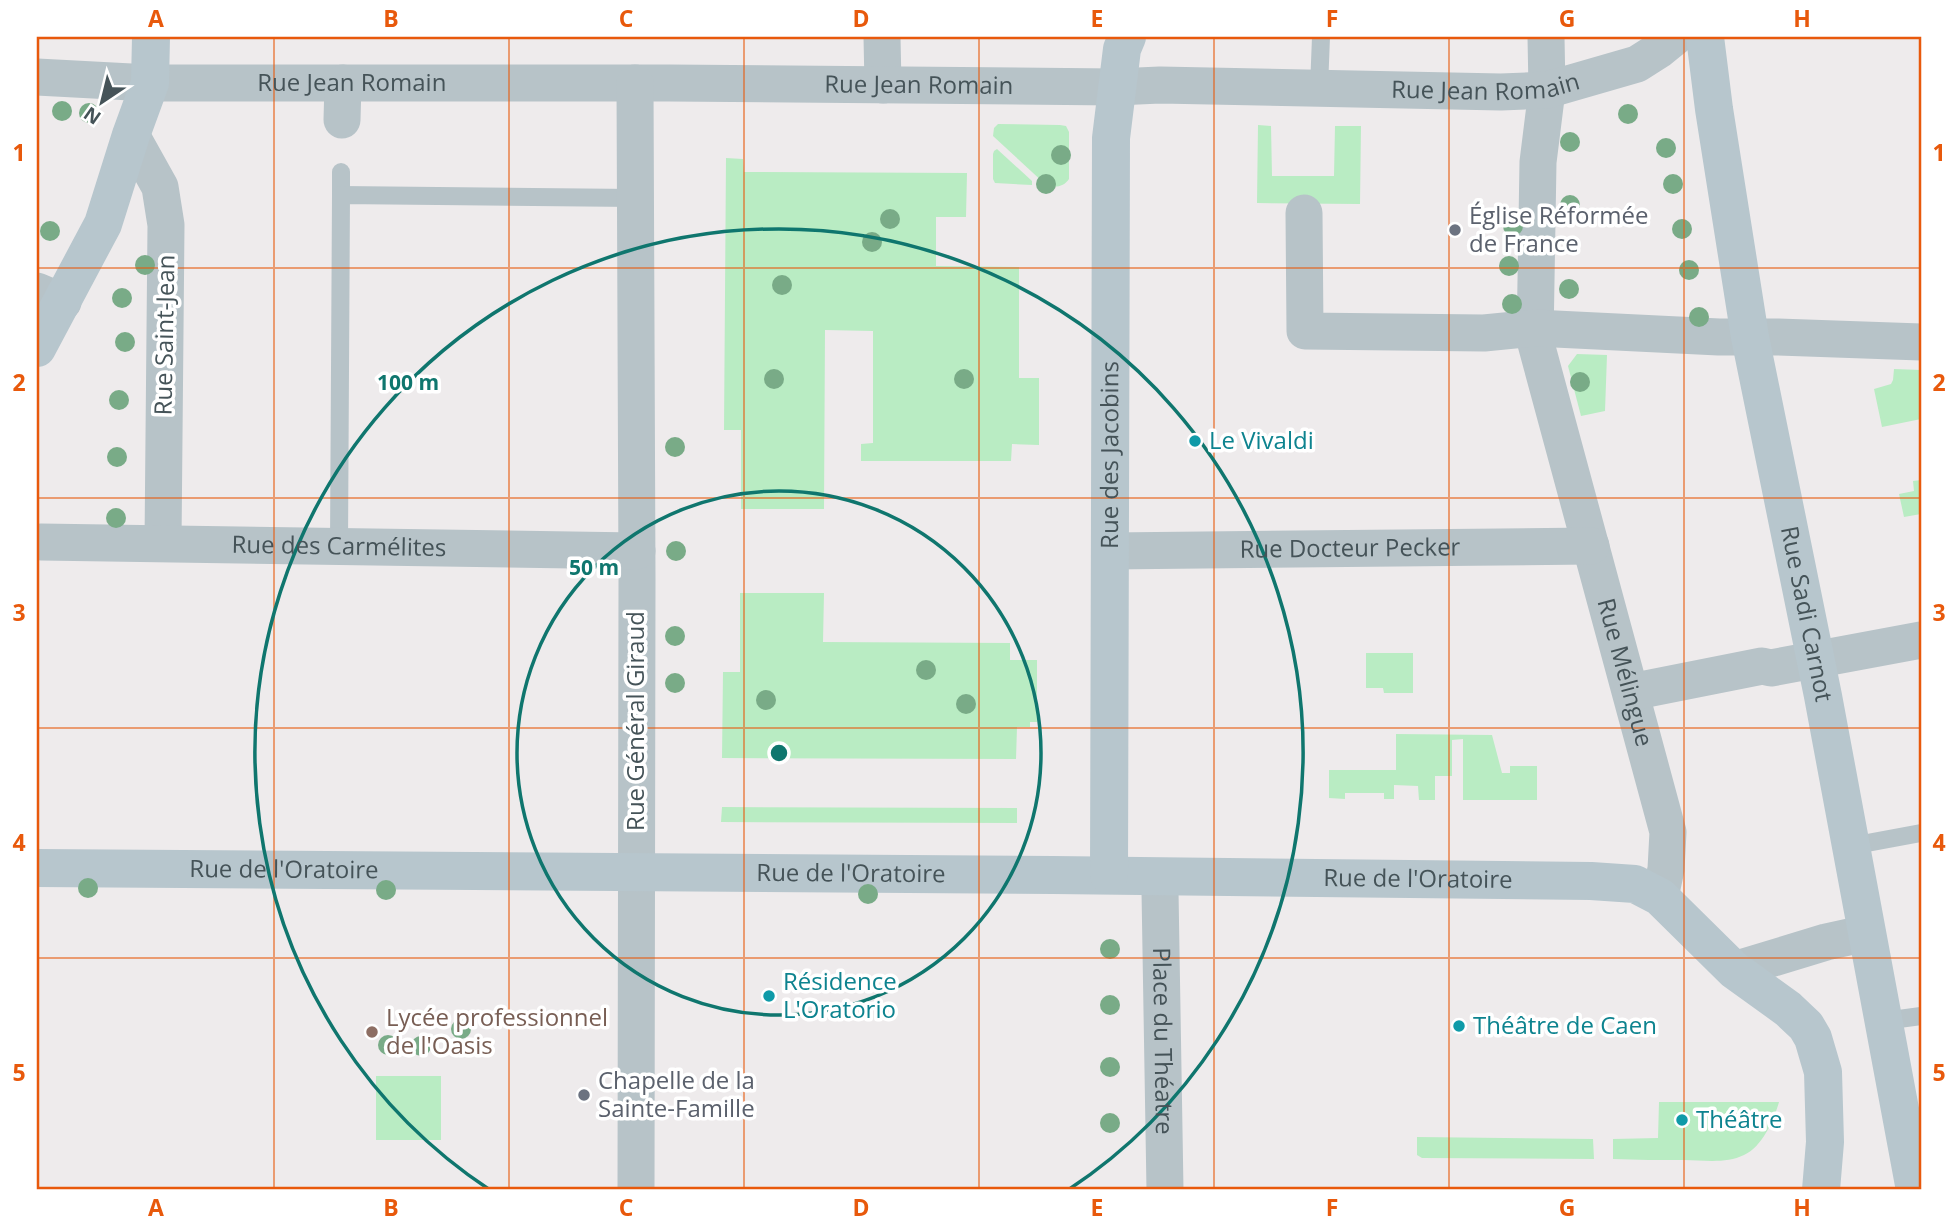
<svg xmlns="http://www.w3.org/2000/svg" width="1958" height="1227" font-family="'Open Sans',sans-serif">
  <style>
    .green { fill: #b9ecc3 }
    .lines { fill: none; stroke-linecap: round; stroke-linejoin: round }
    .lane { stroke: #b7c3c8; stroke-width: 18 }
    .street { stroke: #b7c3c8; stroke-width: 37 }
    .secondary { stroke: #b7c6cd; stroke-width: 38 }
    .tree { fill: #79ab87 }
    .grid { fill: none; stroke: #e8590c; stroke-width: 2; stroke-opacity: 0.55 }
    .ring { fill: none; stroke: #0f766e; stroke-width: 3.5 }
    .worship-dot { fill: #6b7280; stroke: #fff; stroke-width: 2.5 }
    .culture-dot { fill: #0f9aa8; stroke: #fff; stroke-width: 2.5 }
    .education-dot { fill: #8d6e63; stroke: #fff; stroke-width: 2.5 }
    .labels { text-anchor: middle; stroke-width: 7; stroke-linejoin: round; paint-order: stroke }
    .street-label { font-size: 24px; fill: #455358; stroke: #fff }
    .worship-label { font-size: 24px; fill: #5b616d; stroke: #fff; text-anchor: start }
    .culture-label { font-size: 24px; fill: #0d838f; stroke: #fff; text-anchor: start }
    .education-label { font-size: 24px; fill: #785e54; stroke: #fff; text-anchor: start }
    .centre { fill: #0f766e; stroke: #fff; stroke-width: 3.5 }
    .ring-label { font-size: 21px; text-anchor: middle; font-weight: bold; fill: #0f766e; stroke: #fff; stroke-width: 7; stroke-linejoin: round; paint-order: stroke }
    .neatline { fill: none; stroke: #e8590c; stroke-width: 2.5 }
    .grid-label { font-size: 23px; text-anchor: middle; font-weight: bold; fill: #e8590c }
  </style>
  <rect width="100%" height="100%" fill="#eeebec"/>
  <g class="green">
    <path d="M998,124L1060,125L1066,126L1069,132V179C1064,187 1053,189 1045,184L993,136L994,128Z"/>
    <polygon points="1258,125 1271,126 1272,176 1334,176 1335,126 1361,126 1360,204 1257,203"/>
    <polygon points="997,149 1032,181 1032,185 995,183 993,179 993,154 994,151"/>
    <polygon points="726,158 743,159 744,172 967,173 966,217 936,217 936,266 1019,267 1019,378 1039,378 1039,445 1012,444 1011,461 861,461 861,444 873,443 873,331 825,330 824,509 741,509 741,430 724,430"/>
    <polygon points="1577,354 1607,355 1605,411 1581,416 1568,366"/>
    <polygon points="1894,369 1921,370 1921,419 1882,427 1874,389 1891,384 1893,380"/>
    <polygon points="1921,480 1921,514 1904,517 1899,494 1914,491 1913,481"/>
    <polygon points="740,593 824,593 823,642 1010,643 1010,660 1037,660 1037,722 1030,722 1030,727 1017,727 1016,759 722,758 723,672 740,672"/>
    <polygon points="1366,653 1413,653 1413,693 1384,693 1383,688 1366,688"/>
    <polygon points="1396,734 1492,735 1502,773 1510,773 1510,766 1537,766 1537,800 1463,800 1463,739 1452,740 1452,776 1435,776 1435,800 1419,800 1418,786 1394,785 1394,799 1384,799 1384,793 1345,793 1345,799 1329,798 1329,770 1396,770"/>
    <polygon points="722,807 1017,808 1017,823 721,822"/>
    <rect x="376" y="1076" width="65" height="64"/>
    <path d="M1659,1102H1779C1774,1120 1762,1147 1744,1155C1726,1164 1703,1160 1684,1160C1660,1160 1637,1160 1613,1159V1139L1658,1138Z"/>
    <polygon points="1417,1137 1593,1139 1594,1159 1422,1158 1417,1155"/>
  </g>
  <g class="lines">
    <g class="lane">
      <polyline points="1319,88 1321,37"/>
      <polyline points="341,195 341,172"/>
      <polyline points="339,545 341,195 635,198"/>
      <polyline points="1851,846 1921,833"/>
      <polyline points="1884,1021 1921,1016"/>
    </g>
    <g class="street">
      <polyline points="882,37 883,85"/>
      <path id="s1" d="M1546,37L1547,90L1538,162L1535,340L1668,832L1666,869L1660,897"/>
      <path id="s2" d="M37,77L150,83H669L1116,87L1160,85L1501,92L1547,90L1637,64L1659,50L1675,37"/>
      <polyline points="635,83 637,579 636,1190"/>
      <polyline points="342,120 343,83"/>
      <polyline points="131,135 160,187 166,225 163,543"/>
      <polyline points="1304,213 1305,331 1484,333 1535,328 1719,337 1778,337 1921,342"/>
      <polyline points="37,291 63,302"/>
      <path id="s3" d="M41,542L637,551"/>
      <path id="s4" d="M1110,551L1591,546"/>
      <polyline points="1631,692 1762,666 1771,668 1921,640"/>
      <path id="s5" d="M1160,891L1165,1190"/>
      <polyline points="1734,970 1826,942 1867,933"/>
    </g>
    <g class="secondary">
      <path id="s6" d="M1705,37L1714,109L1750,337L1823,696L1915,1190"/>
      <polyline points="37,348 103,224 131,135 150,83 151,37"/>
      <path id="s7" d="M37,868L1053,875L1591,881L1635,884L1660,897L1734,970L1788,1009L1806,1026L1813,1038L1823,1072L1825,1142L1821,1190"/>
      <path id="s8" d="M1109,875L1111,138L1122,49L1127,37"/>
    </g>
  </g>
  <g class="tree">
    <circle cx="62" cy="111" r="10"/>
    <circle cx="89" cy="113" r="10"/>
    <circle cx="1628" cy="114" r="10"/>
    <circle cx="1570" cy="142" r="10"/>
    <circle cx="1666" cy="148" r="10"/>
    <circle cx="1061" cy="155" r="10"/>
    <circle cx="1046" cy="184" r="10"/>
    <circle cx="1673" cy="184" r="10"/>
    <circle cx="1570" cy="205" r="10"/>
    <circle cx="890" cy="219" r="10"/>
    <circle cx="1513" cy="226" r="10"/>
    <circle cx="1682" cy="229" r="10"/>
    <circle cx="50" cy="231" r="10"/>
    <circle cx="872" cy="242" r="10"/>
    <circle cx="145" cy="265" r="10"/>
    <circle cx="1509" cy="266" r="10"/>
    <circle cx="1689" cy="270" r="10"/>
    <circle cx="782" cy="285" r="10"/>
    <circle cx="1569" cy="289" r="10"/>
    <circle cx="122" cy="298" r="10"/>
    <circle cx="1512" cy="304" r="10"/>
    <circle cx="1699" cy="317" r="10"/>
    <circle cx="125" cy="342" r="10"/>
    <circle cx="774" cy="379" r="10"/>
    <circle cx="964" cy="379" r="10"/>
    <circle cx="1580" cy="382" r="10"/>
    <circle cx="119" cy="400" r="10"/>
    <circle cx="675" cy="447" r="10"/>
    <circle cx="117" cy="457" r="10"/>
    <circle cx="116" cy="518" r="10"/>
    <circle cx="676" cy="551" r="10"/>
    <circle cx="675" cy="636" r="10"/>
    <circle cx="926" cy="670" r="10"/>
    <circle cx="675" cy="683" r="10"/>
    <circle cx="766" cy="700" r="10"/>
    <circle cx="966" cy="704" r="10"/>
    <circle cx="88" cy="888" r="10"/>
    <circle cx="386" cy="890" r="10"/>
    <circle cx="868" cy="894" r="10"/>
    <circle cx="1110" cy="949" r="10"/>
    <circle cx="1110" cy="1005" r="10"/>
    <circle cx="461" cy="1029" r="10"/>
    <circle cx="388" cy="1045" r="10"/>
    <circle cx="421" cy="1046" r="10"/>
    <circle cx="1110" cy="1067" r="10"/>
    <circle cx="1110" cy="1123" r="10"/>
  </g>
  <path class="grid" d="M274,37V1190M509,37V1190M744,37V1190M979,37V1190M1214,37V1190M1449,37V1190M1684,37V1190M37,268H1921M37,498H1921M37,728H1921M37,958H1921"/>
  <g class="ring">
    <circle cx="779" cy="753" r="262"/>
    <path d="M490 1190A524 524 0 1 1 1068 1190"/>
  </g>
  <g class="worship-dot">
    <circle cx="1455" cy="230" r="7"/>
    <circle cx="584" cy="1095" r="7"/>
  </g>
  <g class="culture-dot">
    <circle cx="1195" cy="441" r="7"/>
    <circle cx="769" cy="996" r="7"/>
    <circle cx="1459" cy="1026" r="7"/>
    <circle cx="1682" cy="1120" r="7"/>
  </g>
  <circle class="education-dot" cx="372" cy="1032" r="7"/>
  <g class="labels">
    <g class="street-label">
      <text dy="8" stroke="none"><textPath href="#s2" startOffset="315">Rue Jean Romain</textPath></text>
      <text dy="8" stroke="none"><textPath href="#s2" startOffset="1449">Rue Jean Romain</textPath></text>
      <text dy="8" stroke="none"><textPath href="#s2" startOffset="882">Rue Jean Romain</textPath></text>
      <text transform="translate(165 335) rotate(-89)" y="8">Rue Saint-Jean</text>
      <text dy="8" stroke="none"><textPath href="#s8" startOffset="420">Rue des Jacobins</textPath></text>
      <text dy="8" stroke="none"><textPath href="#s3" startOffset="298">Rue des Carmélites</textPath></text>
      <text dy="8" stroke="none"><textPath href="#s4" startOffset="240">Rue Docteur Pecker</textPath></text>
      <text dy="8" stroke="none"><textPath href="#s6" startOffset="586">Rue Sadi Carnot</textPath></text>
      <text dy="8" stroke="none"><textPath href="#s1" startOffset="648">Rue Mélingue</textPath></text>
      <text transform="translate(636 721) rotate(-90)" y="8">Rue Général Giraud</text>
      <text dy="8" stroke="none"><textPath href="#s7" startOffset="247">Rue de l'Oratoire</textPath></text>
      <text dy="8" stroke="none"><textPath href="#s7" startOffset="814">Rue de l'Oratoire</textPath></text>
      <text dy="8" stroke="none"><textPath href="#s7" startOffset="1381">Rue de l'Oratoire</textPath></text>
      <text dy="8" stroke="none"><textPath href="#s5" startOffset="150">Place du Théatre</textPath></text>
    </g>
    <g class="worship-label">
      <text x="1469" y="224">Église Réformée<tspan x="1469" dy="28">de France</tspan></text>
      <text x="598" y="1089">Chapelle de la<tspan x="598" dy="28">Sainte-Famille</tspan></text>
    </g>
    <g class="culture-label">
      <text x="1209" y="449">Le Vivaldi</text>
      <text x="783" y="990">Résidence<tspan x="783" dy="28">L'Oratorio</tspan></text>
      <text x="1473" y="1034">Théâtre de Caen</text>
      <text x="1696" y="1128">Théâtre</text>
    </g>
    <g class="education-label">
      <text x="386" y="1026">Lycée professionnel<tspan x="386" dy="28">de l'Oasis</tspan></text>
    </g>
  </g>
  <circle cx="779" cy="753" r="10" class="centre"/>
  <g class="ring-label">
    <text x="408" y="390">100 m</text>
    <text x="594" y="575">50 m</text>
  </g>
  <rect width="1958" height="1227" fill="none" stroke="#ffffff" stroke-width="77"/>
  <g transform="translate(102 102) rotate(215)" stroke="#ffffff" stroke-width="5" paint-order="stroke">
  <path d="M0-5L12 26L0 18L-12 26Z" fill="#455358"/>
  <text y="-10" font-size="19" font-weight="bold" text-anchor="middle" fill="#455358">N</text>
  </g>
  <rect x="38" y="38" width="1882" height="1150" class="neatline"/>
  <g class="grid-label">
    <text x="156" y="27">A</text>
    <text x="391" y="27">B</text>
    <text x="626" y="27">C</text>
    <text x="861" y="27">D</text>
    <text x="1097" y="27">E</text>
    <text x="1332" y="27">F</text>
    <text x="1567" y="27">G</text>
    <text x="1802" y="27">H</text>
    <text x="19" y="161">1</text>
    <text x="1939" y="161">1</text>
    <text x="19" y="391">2</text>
    <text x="1939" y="391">2</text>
    <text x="19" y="621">3</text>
    <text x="1939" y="621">3</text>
    <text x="19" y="851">4</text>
    <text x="1939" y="851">4</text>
    <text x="19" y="1081">5</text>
    <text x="1939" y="1081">5</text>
    <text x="156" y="1216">A</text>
    <text x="391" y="1216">B</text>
    <text x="626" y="1216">C</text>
    <text x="861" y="1216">D</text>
    <text x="1097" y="1216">E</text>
    <text x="1332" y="1216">F</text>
    <text x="1567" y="1216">G</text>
    <text x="1802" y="1216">H</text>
  </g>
</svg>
